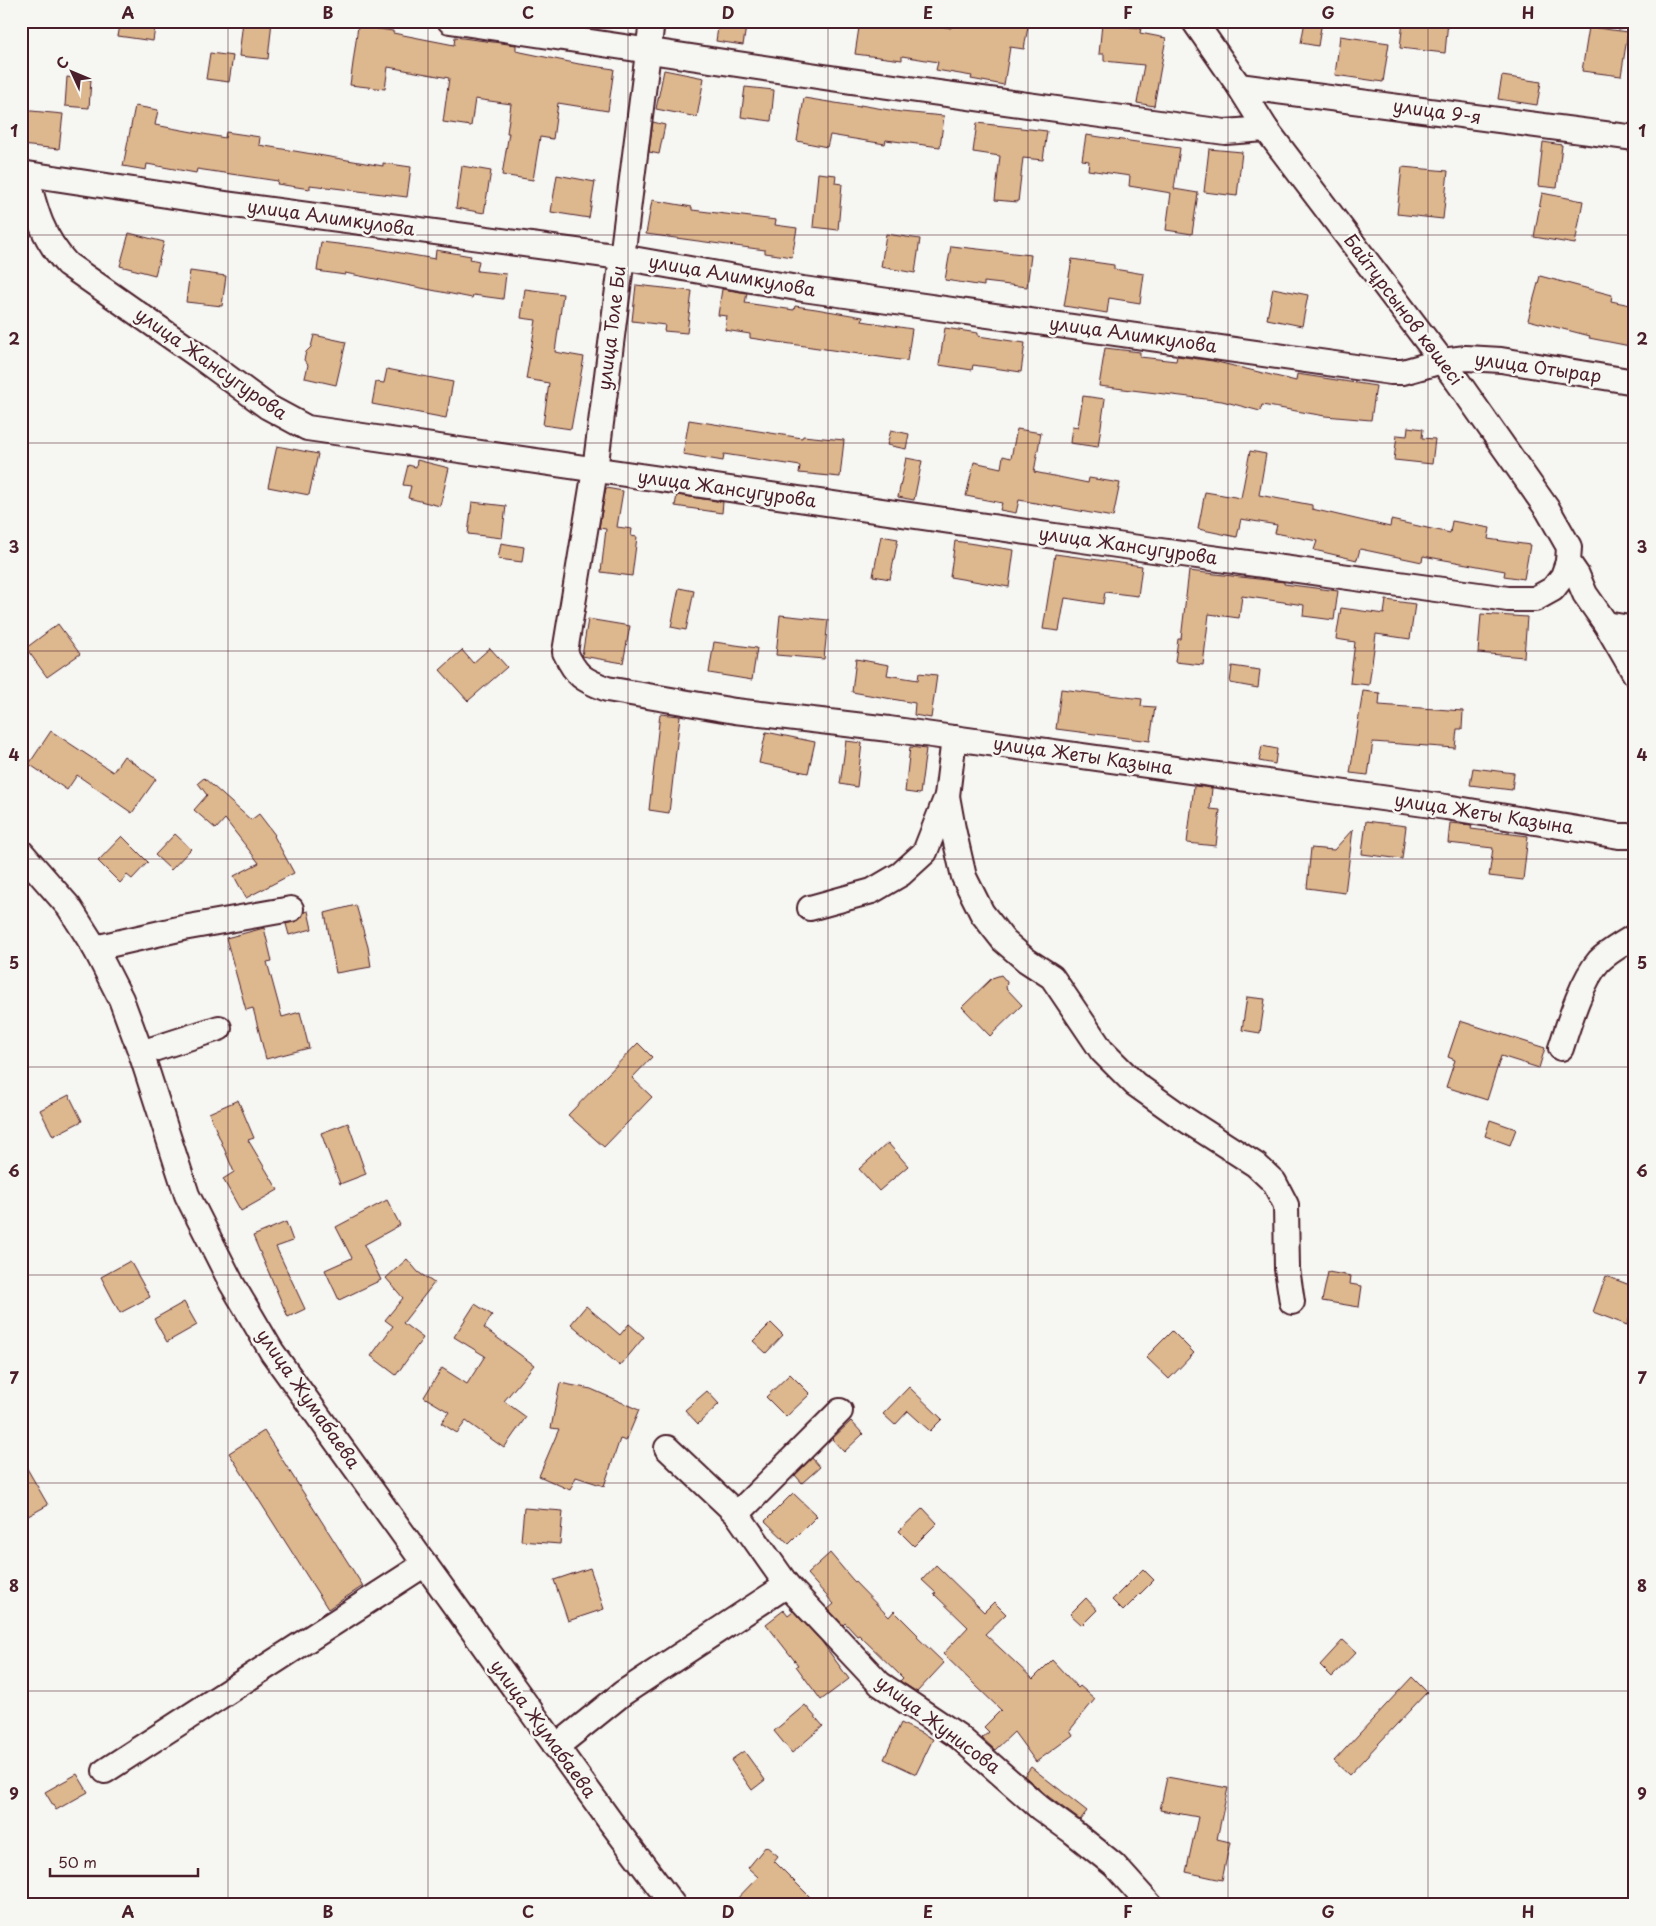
<svg xmlns="http://www.w3.org/2000/svg" width="1656" height="1926" font-family="'Playpen Sans',sans-serif">
  <style>
    .building { fill: #ddb78e; stroke: #4a1f2b }
    .lines { fill: none; stroke-linecap: round; stroke-linejoin: round }
    .street-casing { stroke: #4a1f2b; stroke-width: 28 }
    .street { stroke: #f6f6f2; stroke-width: 24 }
    .grid { fill: none; stroke: #4a1f2b; stroke-width: 1; stroke-opacity: 0.55 }
    .labels { text-anchor: middle; stroke-width: 5; stroke-linejoin: round; paint-order: stroke }
    .street-label { font-size: 18px; fill: #4a1f2b; stroke: #f6f6f2 }
    .neatline { fill: none; stroke: #4a1f2b; stroke-width: 2 }
    .grid-label { font-size: 16px; text-anchor: middle; font-weight: bold; fill: #4a1f2b }
  </style>
  <rect width="100%" height="100%" fill="#f6f6f2"/>
  <filter id="ink" filterUnits="userSpaceOnUse"><feTurbulence type="fractalNoise" baseFrequency=".02" numOctaves="2"/><feDisplacementMap in="SourceGraphic" scale="10" xChannelSelector="R" yChannelSelector="G"/><feConvolveMatrix kernelMatrix="1 2 1 2 8 2 1 2 1" color-interpolation-filters="sRGB"/></filter>
  <g filter="url(#ink)">
    <g class="building">
      <polygon points="121,21 156,21 153,41 118,36"/>
      <polygon points="243,21 272,21 268,59 239,56"/>
      <polygon points="719,21 747,21 743,45 716,41"/>
      <polygon points="860,21 881,21 917,26 917,22 951,28 952,21 1029,21 1024,49 1010,47 1004,85 971,79 972,76 936,70 938,62 902,56 902,60 855,54"/>
      <polygon points="1305,21 1322,21 1318,46 1301,43"/>
      <polygon points="1403,21 1448,21 1445,53 1400,48"/>
      <polygon points="1102,24 1141,28 1140,33 1166,38 1154,106 1137,103 1144,65 1104,61 1104,54 1099,54"/>
      <polygon points="358,26 393,31 393,33 454,45 455,37 516,45 516,51 579,64 614,69 608,111 558,103 553,139 540,137 533,180 502,175 509,133 507,133 511,104 475,99 471,126 443,122 449,78 388,67 385,89 350,85"/>
      <polygon points="1589,27 1628,32 1621,76 1582,71"/>
      <polygon points="1340,36 1389,43 1383,82 1335,75"/>
      <polygon points="210,53 233,56 229,82 206,79"/>
      <polygon points="664,70 704,78 697,117 656,109"/>
      <polygon points="1502,76 1541,82 1537,105 1498,99"/>
      <polygon points="67,77 91,80 89,108 65,106"/>
      <polygon points="745,87 774,90 771,121 741,117"/>
      <polygon points="804,98 860,107 860,105 901,112 944,116 940,147 886,140 885,144 830,135 827,147 797,141"/>
      <polygon points="135,106 158,110 155,125 225,138 226,132 260,137 259,145 383,166 383,163 411,167 407,197 310,185 310,189 277,184 278,181 197,169 196,173 147,164 146,170 123,166"/>
      <polygon points="21,110 63,114 59,149 21,145"/>
      <polygon points="653,122 665,125 659,154 649,152"/>
      <polygon points="977,123 1047,131 1043,160 1023,158 1018,202 995,200 1000,156 973,152"/>
      <polygon points="1086,135 1180,148 1174,189 1198,193 1192,234 1166,230 1171,193 1129,186 1130,176 1088,170 1089,161 1082,160"/>
      <polygon points="1543,142 1562,145 1557,188 1538,186"/>
      <polygon points="1209,149 1242,152 1237,196 1204,192"/>
      <polygon points="462,166 491,171 484,213 456,208"/>
      <polygon points="1402,167 1448,171 1443,219 1397,214"/>
      <polygon points="818,173 836,175 835,183 842,184 838,230 813,227"/>
      <polygon points="557,175 595,182 589,218 551,212"/>
      <polygon points="1542,193 1583,201 1575,244 1534,237"/>
      <polygon points="652,200 692,207 692,210 776,220 775,225 797,228 792,257 765,253 765,250 646,234"/>
      <polygon points="129,233 164,242 155,275 120,266"/>
      <polygon points="886,234 920,239 915,273 881,267"/>
      <polygon points="321,242 372,248 435,259 436,250 471,256 470,259 479,261 477,271 506,274 503,299 473,295 472,298 345,273 345,275 317,271"/>
      <polygon points="951,246 1031,255 1027,287 984,282 984,286 945,280"/>
      <polygon points="1072,259 1114,265 1114,269 1144,274 1140,303 1109,298 1107,313 1064,306"/>
      <polygon points="190,271 226,276 222,306 186,302"/>
      <polygon points="1540,276 1612,295 1611,301 1635,306 1635,347 1589,338 1590,336 1528,320"/>
      <polygon points="636,285 692,291 687,333 664,331 665,325 632,321"/>
      <polygon points="1273,288 1308,295 1302,326 1267,319"/>
      <polygon points="525,289 563,294 555,352 584,357 571,429 543,425 549,383 526,379 536,320 521,318"/>
      <polygon points="722,289 747,293 745,303 794,310 795,306 816,309 863,317 862,321 912,329 907,361 750,338 750,334 725,330 727,316 718,315"/>
      <polygon points="945,328 978,333 978,336 1025,343 1021,372 973,365 972,370 939,365"/>
      <polygon points="314,335 346,342 336,385 305,378 308,365 304,360 306,352 311,347"/>
      <polygon points="1105,348 1140,352 1140,357 1176,361 1177,356 1213,361 1296,381 1297,374 1376,386 1371,420 1325,416 1262,405 1260,411 1222,401 1099,386"/>
      <polygon points="387,369 453,382 446,418 372,404 376,382 384,383"/>
      <polygon points="1083,396 1105,399 1098,447 1070,443 1072,426 1078,427"/>
      <polygon points="689,420 802,438 803,436 844,440 840,477 799,473 800,466 724,454 723,461 683,454"/>
      <polygon points="1408,427 1423,429 1422,438 1435,439 1432,464 1394,460 1397,435 1407,436"/>
      <polygon points="1017,429 1041,433 1034,472 1088,483 1089,478 1120,483 1113,517 1019,500 1016,513 1000,510 1002,503 966,496 974,462 1001,468 1003,456 1011,458"/>
      <polygon points="891,430 909,434 906,449 887,445"/>
      <polygon points="277,446 318,454 309,495 268,487"/>
      <polygon points="1250,451 1266,454 1259,495 1312,505 1312,509 1390,527 1391,520 1450,533 1452,521 1490,528 1488,539 1530,545 1524,579 1504,576 1505,571 1423,556 1422,562 1360,549 1357,560 1314,550 1317,541 1275,533 1277,525 1241,519 1237,537 1198,529 1205,492 1241,498"/>
      <polygon points="906,458 922,461 914,500 898,497"/>
      <polygon points="417,460 449,468 440,506 408,498 411,486 403,485 408,465 416,467"/>
      <polygon points="606,488 623,491 617,527 632,529 631,536 637,537 632,576 601,572 606,529 599,528"/>
      <polygon points="677,495 723,502 722,513 675,506"/>
      <polygon points="472,502 506,506 502,538 468,534"/>
      <polygon points="881,536 898,539 890,579 873,576"/>
      <polygon points="955,541 1014,550 1009,587 950,577"/>
      <polygon points="501,543 524,547 522,562 498,559"/>
      <polygon points="1055,554 1142,566 1138,596 1105,592 1103,604 1065,598 1059,631 1043,629"/>
      <polygon points="1189,571 1284,582 1284,584 1338,591 1334,620 1303,616 1304,605 1242,596 1239,618 1209,614 1203,665 1175,662 1178,639 1181,639"/>
      <polygon points="679,588 694,591 686,630 671,627"/>
      <polygon points="1386,600 1415,604 1410,639 1376,634 1369,685 1350,683 1355,642 1336,639 1341,608 1384,614"/>
      <polygon points="1481,614 1527,617 1524,657 1478,653"/>
      <polygon points="780,615 828,620 824,659 776,655"/>
      <polygon points="588,619 630,626 623,663 582,656"/>
      <polygon points="58,624 80,654 47,677 26,648"/>
      <polygon points="714,642 757,648 752,680 709,673"/>
      <polygon points="490,648 507,667 468,701 440,670 462,650 473,663"/>
      <polygon points="856,659 889,665 887,675 918,680 919,673 937,675 931,718 914,715 915,703 852,692"/>
      <polygon points="1232,666 1260,670 1258,688 1230,683"/>
      <polygon points="1061,689 1142,699 1141,706 1155,707 1150,741 1056,729"/>
      <polygon points="1363,691 1380,693 1379,705 1463,711 1462,729 1457,729 1455,748 1373,742 1368,775 1350,773"/>
      <polygon points="660,714 680,716 669,813 649,810"/>
      <polygon points="51,731 113,772 124,756 156,779 132,813 77,775 67,790 29,764"/>
      <polygon points="766,732 815,742 808,773 759,763"/>
      <polygon points="846,741 862,743 857,787 840,784"/>
      <polygon points="1262,746 1277,749 1275,764 1259,761"/>
      <polygon points="910,747 926,749 920,794 905,792"/>
      <polygon points="1473,768 1514,773 1512,790 1470,785"/>
      <polygon points="204,778 251,820 259,814 275,835 274,836 294,873 246,898 234,876 259,863 225,819 216,829 194,810 207,795 198,783"/>
      <polygon points="1194,786 1212,788 1210,809 1220,810 1216,846 1187,843"/>
      <polygon points="1366,821 1406,826 1402,859 1362,854"/>
      <polygon points="1450,823 1472,825 1471,829 1528,836 1523,880 1489,876 1493,848 1448,843"/>
      <polygon points="1353,829 1345,893 1307,888 1311,848 1334,850"/>
      <polygon points="175,834 191,849 171,870 155,855"/>
      <polygon points="122,836 148,862 132,879 127,875 120,883 98,861"/>
      <polygon points="356,905 368,947 371,967 336,973 325,913"/>
      <polygon points="308,911 312,929 289,935 286,924 299,920 304,912"/>
      <polygon points="264,928 272,961 267,962 282,1017 300,1012 309,1048 266,1059 253,1008 246,1010 226,938"/>
      <polygon points="1001,975 1007,982 1006,988 1022,1005 990,1036 962,1007 992,978"/>
      <polygon points="1247,997 1265,999 1260,1033 1242,1030"/>
      <polygon points="1460,1021 1545,1048 1539,1068 1501,1056 1487,1100 1446,1087 1455,1060 1448,1057"/>
      <polygon points="638,1043 652,1057 632,1078 652,1097 604,1147 568,1115"/>
      <polygon points="69,1095 82,1121 53,1136 40,1110"/>
      <polygon points="238,1100 254,1138 248,1140 278,1190 241,1211 223,1179 234,1172 209,1113"/>
      <polygon points="1490,1120 1516,1129 1510,1145 1485,1136"/>
      <polygon points="348,1123 366,1174 340,1184 321,1133"/>
      <polygon points="888,1143 908,1166 879,1191 859,1169"/>
      <polygon points="387,1200 400,1225 364,1245 381,1280 339,1300 325,1270 352,1258 336,1227"/>
      <polygon points="286,1222 293,1241 276,1247 305,1309 288,1317 253,1236"/>
      <polygon points="407,1259 418,1272 434,1283 403,1323 423,1338 396,1375 371,1356 393,1326 385,1320 403,1298 386,1278"/>
      <polygon points="130,1261 150,1297 120,1313 101,1277"/>
      <polygon points="1328,1272 1351,1276 1350,1284 1362,1286 1359,1307 1322,1301"/>
      <polygon points="1606,1276 1635,1287 1635,1304 1627,1325 1593,1312"/>
      <polygon points="184,1302 197,1325 167,1342 154,1319"/>
      <polygon points="475,1304 492,1315 484,1328 534,1365 504,1401 526,1417 504,1448 466,1421 457,1433 441,1423 449,1412 424,1397 442,1368 467,1384 485,1356 454,1337"/>
      <polygon points="586,1306 620,1335 629,1324 644,1337 620,1366 571,1324"/>
      <polygon points="771,1323 783,1335 766,1353 753,1341"/>
      <polygon points="1172,1331 1194,1353 1169,1379 1146,1357"/>
      <polygon points="790,1374 810,1394 786,1417 766,1397"/>
      <polygon points="560,1383 591,1389 639,1410 626,1441 620,1439 604,1486 576,1477 570,1490 539,1476 559,1429 551,1428"/>
      <polygon points="909,1387 942,1419 930,1431 908,1411 895,1425 883,1414"/>
      <polygon points="707,1391 719,1404 698,1424 685,1410"/>
      <polygon points="851,1421 863,1434 844,1452 832,1439"/>
      <polygon points="264,1431 363,1586 328,1609 229,1453"/>
      <polygon points="21,1458 48,1505 21,1520"/>
      <polygon points="812,1458 820,1467 802,1483 795,1475"/>
      <polygon points="793,1493 817,1516 789,1544 765,1521"/>
      <polygon points="524,1508 563,1511 560,1544 521,1541"/>
      <polygon points="923,1508 937,1523 914,1546 899,1531"/>
      <polygon points="830,1553 852,1579 889,1617 894,1611 918,1635 917,1637 944,1663 917,1692 900,1681 903,1678 859,1635 857,1636 845,1623 843,1625 828,1609 834,1604 807,1574"/>
      <polygon points="936,1565 984,1612 994,1602 1006,1614 985,1634 1033,1679 1052,1660 1078,1688 1080,1686 1095,1699 1070,1730 1073,1735 1036,1762 1014,1732 995,1750 982,1738 989,1732 984,1727 1001,1710 943,1654 968,1627 934,1594 936,1593 922,1580"/>
      <polygon points="590,1568 604,1609 568,1621 554,1580"/>
      <polygon points="1143,1569 1154,1580 1123,1611 1112,1600"/>
      <polygon points="1086,1598 1097,1610 1082,1625 1070,1614"/>
      <polygon points="784,1610 788,1615 793,1611 822,1642 849,1679 821,1700 796,1666 798,1665 766,1624"/>
      <polygon points="1343,1640 1356,1652 1332,1677 1320,1665"/>
      <polygon points="1412,1677 1427,1692 1349,1775 1334,1761"/>
      <polygon points="805,1705 823,1726 792,1753 774,1731"/>
      <polygon points="901,1723 933,1739 916,1774 884,1759"/>
      <polygon points="744,1751 765,1780 752,1790 731,1760"/>
      <polygon points="1031,1767 1087,1811 1080,1820 1049,1797 1024,1776"/>
      <polygon points="77,1774 88,1792 56,1810 45,1792"/>
      <polygon points="1167,1777 1228,1788 1217,1839 1230,1842 1222,1880 1186,1872 1198,1817 1160,1810"/>
      <polygon points="766,1846 778,1856 774,1861 818,1905 731,1905 758,1877 748,1868"/>
    </g>
    <g class="lines">
      <g class="street-casing">
        <g id="street">
          <polyline points="450,21 851,81 1225,132 1266,129"/>
          <path d="M652,21L595,470L565,652C576,676 583,680 607,689L735,711L889,729L1446,807L1619,836H1635"/>
          <polyline points="1239,86 1635,138"/>
          <polyline points="21,173 226,204 621,257 803,289 1391,372 1403,372 1442,361 1466,358 1501,360 1635,382"/>
          <path d="M26,174C35,209 41,236 67,264L200,357L268,407L307,428L1117,545L1508,599H1535L1553,589L1563,576L1568,562L1569,547L1548,510L1458,382L1266,129L1239,86L1194,21"/>
          <polyline points="1568,562 1577,575 1585,594 1606,624 1635,674"/>
          <polyline points="1606,624 1635,629"/>
          <polyline points="947,796 953,829 964,877 982,913 1004,941 1026,960 1052,977 1102,1051 1135,1084 1180,1116 1256,1165 1274,1182 1286,1205 1287,1269 1292,1302"/>
          <polyline points="21,852 69,907 95,948 121,999 141,1053 187,1195 232,1284 272,1352 610,1821 673,1905"/>
          <polyline points="810,908 872,891 901,874 925,852 947,796 954,738"/>
          <polyline points="95,948 183,928 291,909"/>
          <path d="M1561,1048C1569,1023 1582,980 1599,961C1609,951 1623,944 1635,936"/>
          <polyline points="141,1053 219,1028"/>
          <polyline points="667,1448 737,1514 787,1585 880,1684 958,1736 1040,1808 1073,1832 1114,1865 1150,1905"/>
          <polyline points="737,1514 840,1411"/>
          <polyline points="556,1747 623,1693 787,1585"/>
          <polyline points="105,1771 425,1564"/>
        </g>
      </g>
      <use href="#street" class="street"/>
    </g>
  </g>
  <path class="grid" d="M228,21V1905M428,21V1905M628,21V1905M828,21V1905M1028,21V1905M1228,21V1905M1428,21V1905M21,235H1635M21,443H1635M21,651H1635M21,859H1635M21,1067H1635M21,1275H1635M21,1483H1635M21,1691H1635"/>
  <g class="labels">
    <g class="street-label">
      <text transform="translate(1437 112) rotate(8)" y="6">улица 9-я</text>
      <text transform="translate(331 218) rotate(8)" y="6">улица Алимкулова</text>
      <text transform="translate(732 276) rotate(10)" y="6">улица Алимкулова</text>
      <text transform="translate(1403 310) rotate(53)" y="6">Байтұрсынов көшесі</text>
      <text transform="translate(612 328) rotate(-83)" y="6">улица Толе Би</text>
      <text transform="translate(1133 335) rotate(8)" y="6">улица Алимкулова</text>
      <text transform="translate(211 364) rotate(35)" y="6">улица Жансугурова</text>
      <text transform="translate(1538 368) rotate(8)" y="6">улица Отырар</text>
      <text transform="translate(727 489) rotate(8)" y="6">улица Жансугурова</text>
      <text transform="translate(1128 546) rotate(8)" y="6">улица Жансугурова</text>
      <text transform="translate(1083 756) rotate(8)" y="6">улица Жеты Казына</text>
      <text transform="translate(1484 814) rotate(9)" y="6">улица Жеты Казына</text>
      <text transform="translate(308 1399) rotate(55)" y="6">улица Жумабаева</text>
      <text transform="translate(938 1725) rotate(37)" y="6">улица Жунисова</text>
      <text transform="translate(543 1729) rotate(54)" y="6">улица Жумабаева</text>
    </g>
  </g>
  <rect width="1656" height="1926" fill="none" stroke="#f6f6f2" stroke-width="55"/>
  <g transform="translate(72 72) rotate(314)" stroke="#f6f6f2" stroke-width="4" paint-order="stroke">
  <path d="M0-4L9 19L0 12L-9 19Z" fill="#4a1f2b"/>
  <text y="-8" font-size="14" font-weight="bold" text-anchor="middle" fill="#4a1f2b">С</text>
  </g>
  <path d="M50 1868v8h148v-8" fill="none" stroke="#4a1f2b" stroke-width="2.5"/>
  <text x="58" y="1868" font-size="15" fill="#4a1f2b" stroke="#f6f6f2" stroke-width="4" paint-order="stroke">50 m</text>
  <rect x="28" y="28" width="1600" height="1870" class="neatline"/>
  <g class="grid-label">
    <text x="128" y="19">A</text>
    <text x="328" y="19">B</text>
    <text x="528" y="19">C</text>
    <text x="728" y="19">D</text>
    <text x="928" y="19">E</text>
    <text x="1128" y="19">F</text>
    <text x="1328" y="19">G</text>
    <text x="1528" y="19">H</text>
    <text x="14" y="137">1</text>
    <text x="1642" y="137">1</text>
    <text x="14" y="345">2</text>
    <text x="1642" y="345">2</text>
    <text x="14" y="553">3</text>
    <text x="1642" y="553">3</text>
    <text x="14" y="761">4</text>
    <text x="1642" y="761">4</text>
    <text x="14" y="969">5</text>
    <text x="1642" y="969">5</text>
    <text x="14" y="1177">6</text>
    <text x="1642" y="1177">6</text>
    <text x="14" y="1384">7</text>
    <text x="1642" y="1384">7</text>
    <text x="14" y="1592">8</text>
    <text x="1642" y="1592">8</text>
    <text x="14" y="1800">9</text>
    <text x="1642" y="1800">9</text>
    <text x="128" y="1918">A</text>
    <text x="328" y="1918">B</text>
    <text x="528" y="1918">C</text>
    <text x="728" y="1918">D</text>
    <text x="928" y="1918">E</text>
    <text x="1128" y="1918">F</text>
    <text x="1328" y="1918">G</text>
    <text x="1528" y="1918">H</text>
  </g>
</svg>
